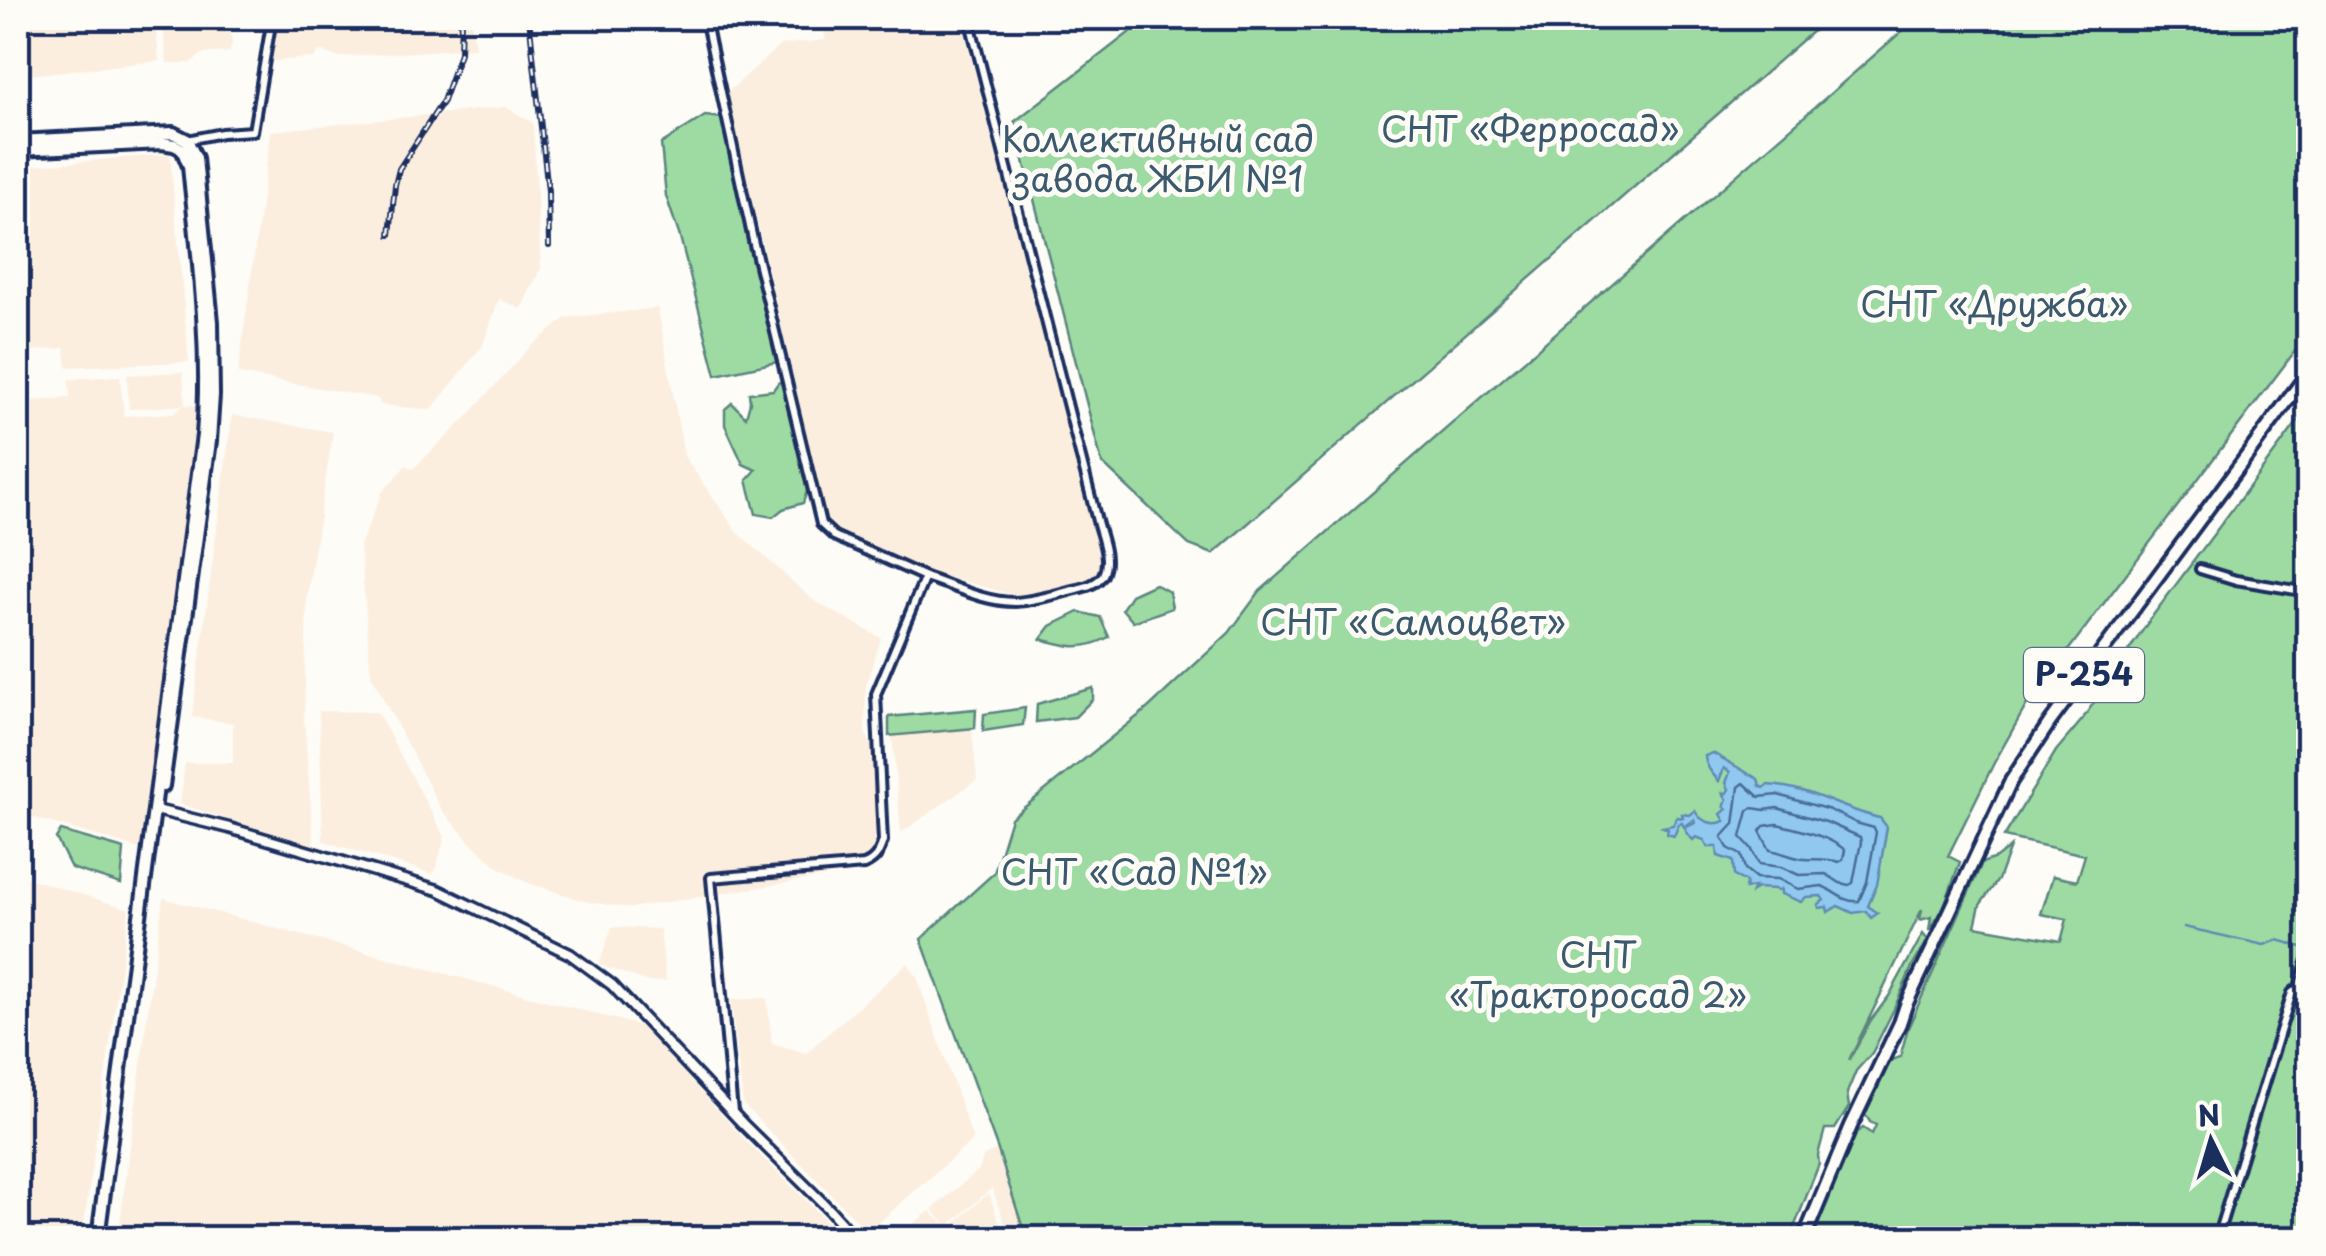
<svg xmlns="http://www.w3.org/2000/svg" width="2326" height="1256" font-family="'Playpen Sans',sans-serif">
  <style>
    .built { fill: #fceedf }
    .green { fill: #9ddba2; stroke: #5c8580; stroke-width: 2.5 }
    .water { fill: #90c8ef; stroke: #618bb5; stroke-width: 2.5 }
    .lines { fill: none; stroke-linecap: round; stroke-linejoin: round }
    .shore { stroke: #4a6c98; stroke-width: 2.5 }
    .stream { stroke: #618bb5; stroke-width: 2.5 }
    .minor-casing { stroke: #1b2f5e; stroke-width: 14 }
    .tertiary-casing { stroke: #1b2f5e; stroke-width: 15 }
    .primary-casing { stroke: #1b2f5e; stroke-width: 18 }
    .minor { stroke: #fdfcf7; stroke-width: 6 }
    .tertiary { stroke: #fdfcf7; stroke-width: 8 }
    .primary { stroke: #fdfcf7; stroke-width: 10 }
    .rail-casing { stroke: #1b2f5e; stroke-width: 6 }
    .rail { stroke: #fdfcf7; stroke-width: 2.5; stroke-dasharray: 8; stroke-linecap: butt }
    .labels { text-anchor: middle; stroke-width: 10; stroke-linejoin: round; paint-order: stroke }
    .shield { fill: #fdfcf7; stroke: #5f6c8c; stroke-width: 2.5 }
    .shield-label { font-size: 32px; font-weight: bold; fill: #1b2f5e }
    .park-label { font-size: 35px; fill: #3c5a6f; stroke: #fdfcf7 }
  </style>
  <rect width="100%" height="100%" fill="#fdfcf7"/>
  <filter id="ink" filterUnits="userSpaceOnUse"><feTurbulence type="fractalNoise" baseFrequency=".01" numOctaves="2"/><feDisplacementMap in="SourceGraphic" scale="20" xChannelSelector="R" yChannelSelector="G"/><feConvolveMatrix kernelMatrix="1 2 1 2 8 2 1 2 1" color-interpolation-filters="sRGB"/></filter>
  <g filter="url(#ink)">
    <g class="built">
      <polygon points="18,18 155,18 159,61 18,76"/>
      <polygon points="162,18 229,18 232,42 230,52 203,54 190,63 167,63"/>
      <polygon points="278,18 471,18 475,48 336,57 322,51 318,52 315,58 272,61"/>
      <polygon points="822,18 961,18 1102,566 1087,582 1017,596 932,573 838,534 827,522 727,93 780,45 825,40"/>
      <polygon points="506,107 533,123 541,268 521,309 499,299 483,345 431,410 381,405 377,398 238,374 271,131"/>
      <polygon points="170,154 189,362 67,367 65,348 18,352 18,167"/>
      <polygon points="658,308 684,456 738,533 813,600 881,638 866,685 865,732 872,747 884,859 872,869 630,908 588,902 528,883 498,867 470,842 441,809 371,675 360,545 382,493 406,465 413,469 464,420 529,348 566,318"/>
      <polygon points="183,372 185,405 198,406 140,849 18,813 18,402 70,398 69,379 120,376 124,416 174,413 184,405 129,409 127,375"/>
      <polygon points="232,415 333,432 307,597 304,720 314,847 180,804 185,763 233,763 233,723 192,717"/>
      <polygon points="319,711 377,712 445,837 434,874 323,841"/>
      <polygon points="972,730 977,780 901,833 892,735"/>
      <polygon points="18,875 129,909 83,1231 77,1230 75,1238 18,1238"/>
      <polygon points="163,898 641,1026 742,1137 844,1238 118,1238"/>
      <polygon points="612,927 660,929 666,981 649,982 599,965"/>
      <polygon points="908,963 917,977 973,1140 868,1232 743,1104 731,1000 767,998 772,1043 806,1053"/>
      <polygon points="997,1149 1026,1238 1010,1238 992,1188 947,1227 932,1209 979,1170 983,1157"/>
      <polygon points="989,1193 1004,1238 895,1238 930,1211 948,1229"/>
    </g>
    <g class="green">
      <polygon points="1148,18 1828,18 1213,554 1189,545 1102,463 1014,122"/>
      <polygon points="1917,18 2308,18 2308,334 2026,706 1994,763 1948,856 1960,862 1943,909 1929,931 1931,917 1920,920 1922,909 1849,1060 1871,1020 1889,996 1923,934 1928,940 1912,967 1894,1009 1872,1053 1856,1071 1847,1093 1849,1107 1835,1129 1825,1129 1818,1155 1819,1164 1790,1238 1026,1238 998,1150 921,939 994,873 1011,818 1148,708 1229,633 1260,591"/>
      <polygon points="705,116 723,118 747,241 777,362 716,375 680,237 666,196 661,144"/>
      <polygon points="784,380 807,491 803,503 783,509 773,517 756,514 747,480 756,470 743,464 725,425 725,409 732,403 746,417 750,402 749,393 773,390 778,383"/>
      <polygon points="2308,408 2308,1238 1813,1238 1834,1182 1856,1133 1863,1128 1872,1134 1876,1125 1870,1122 1865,1114 1891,1060 1900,1057 1908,1028 1982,863 1996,858 2010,847 1998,880 1980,905 1975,926 2061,941 2067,919 2041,914 2053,876 2077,881 2085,855 2004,837 2056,751 2082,720 2151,618"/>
      <polygon points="1155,584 1169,592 1172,608 1133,622 1122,609 1131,595"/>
      <path d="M1079,612L1100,617L1109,637C1083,651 1069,647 1041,639L1051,626Z"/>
      <polygon points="1093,688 1093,699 1075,717 1036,722 1037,704"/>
      <polygon points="1025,708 1023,725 983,731 984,714"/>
      <polygon points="976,709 975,728 889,736 889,717"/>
      <polygon points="61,831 124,849 121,884 71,868 56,838"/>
    </g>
    <path class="water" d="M1713,753L1758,779L1760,786L1764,788L1767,785C1808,786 1842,810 1880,818L1887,827L1877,885L1868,906L1878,913L1871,918L1866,911L1853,913L1838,906L1828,912L1827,907L1819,908L1818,905L1824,900L1821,896L1806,897L1801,902L1781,894V889L1777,891L1775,889L1757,888L1752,892L1754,887L1745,889L1746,882L1734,876L1733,861L1718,856L1717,847H1708L1704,840L1696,837L1693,840L1687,834L1685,828L1695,823L1694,820L1684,827L1682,823L1679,824L1674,836L1667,834L1668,829L1663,827L1673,825L1677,817L1683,818L1682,814L1690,815L1695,811C1701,822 1714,826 1725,821L1721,814L1727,809L1724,806L1727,799L1723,793H1727L1729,789L1726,783L1730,772L1724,768L1719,781C1713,775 1705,765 1705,756Z"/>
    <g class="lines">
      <g class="shore">
        <path d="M1744,783L1759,797L1778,795L1830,810L1856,823L1874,828L1876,832L1867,882L1859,901C1844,903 1834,891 1822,886L1798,889L1778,879L1756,878L1745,869L1741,855L1728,848L1722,837L1734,824L1739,787Z"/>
        <polygon points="1752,808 1765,810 1777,808 1826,822 1860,837 1861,842 1853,883 1849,885 1840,883 1826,874 1799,875 1781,867 1759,864 1751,848 1741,837 1748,811"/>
        <path d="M1777,824C1800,830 1827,835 1845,850L1843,860L1839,862C1826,858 1816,860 1804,859C1793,858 1782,852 1770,850L1760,831L1764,826Z"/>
      </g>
      <polyline class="stream" points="2184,927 2264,945 2278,940 2308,949"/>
      <g class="minor-casing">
        <g id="minor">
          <polyline points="705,18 753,240 821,524 834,536 925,577"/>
          <polyline points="186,142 187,140 222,133 253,131 272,18"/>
          <polyline points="2200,569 2236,580 2308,592"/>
          <path d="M733,1112L711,878L864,865C876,860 879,853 883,841L876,694L925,577C953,586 984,602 1015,602C1033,601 1051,596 1069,591C1080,588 1096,586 1103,575C1111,559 1101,537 1097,521L969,18"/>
          <polyline points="2217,1238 2289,1002 2292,993 2299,987 2308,960"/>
        </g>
      </g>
      <g class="tertiary-casing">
        <polyline id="tertiary" points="156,810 229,828 438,890 570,954 612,985 743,1124 829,1209 855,1238"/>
      </g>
      <g class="primary-casing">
        <g id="primary">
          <polyline points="18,141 173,133 187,140 196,158 212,322 213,395 210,441 163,786"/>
          <path d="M18,150L162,143L174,145L182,149L189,166C198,256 210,344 203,435L98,1238"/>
          <polyline points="1804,1238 1851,1126 1900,1023 1906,1005 2011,781 2050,722 2308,373"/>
        </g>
      </g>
      <use href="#minor" class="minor"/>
      <use href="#tertiary" class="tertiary"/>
      <use href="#primary" class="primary"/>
      <g class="rail-casing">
        <g id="rail">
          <polyline points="529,18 548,191 549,246"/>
          <polyline points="390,235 395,185 399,169 443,101 460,53 461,18"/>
        </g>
      </g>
      <use href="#rail" class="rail"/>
    </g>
  </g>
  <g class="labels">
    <rect class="shield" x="2024" y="648" width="120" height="54" rx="8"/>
    <g class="shield-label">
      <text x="2084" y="686">Р-254</text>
    </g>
    <g class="park-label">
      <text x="1530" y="142">СНТ «Ферросад»</text>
      <text x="1158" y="152">Коллективный сад<tspan x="1158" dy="40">завода ЖБИ №1</tspan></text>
      <text x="1994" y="317">СНТ «Дружба»</text>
      <text x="1413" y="635">СНТ «Самоцвет»</text>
      <text x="1134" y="885">СНТ «Сад №1»</text>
      <text x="1598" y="968">СНТ<tspan x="1598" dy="40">«Тракторосад 2»</tspan></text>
    </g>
  </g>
  <rect width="2326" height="1256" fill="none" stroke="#fdfcf7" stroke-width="60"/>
  <rect x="30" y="30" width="2266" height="1196" fill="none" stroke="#1b2f5e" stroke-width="4" filter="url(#ink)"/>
  <g transform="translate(2211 1141) rotate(355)" stroke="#fdfcf7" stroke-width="8" paint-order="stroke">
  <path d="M0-8L18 38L0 25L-18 38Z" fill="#1b2f5e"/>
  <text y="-15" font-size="28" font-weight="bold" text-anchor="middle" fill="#1b2f5e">N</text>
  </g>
</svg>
